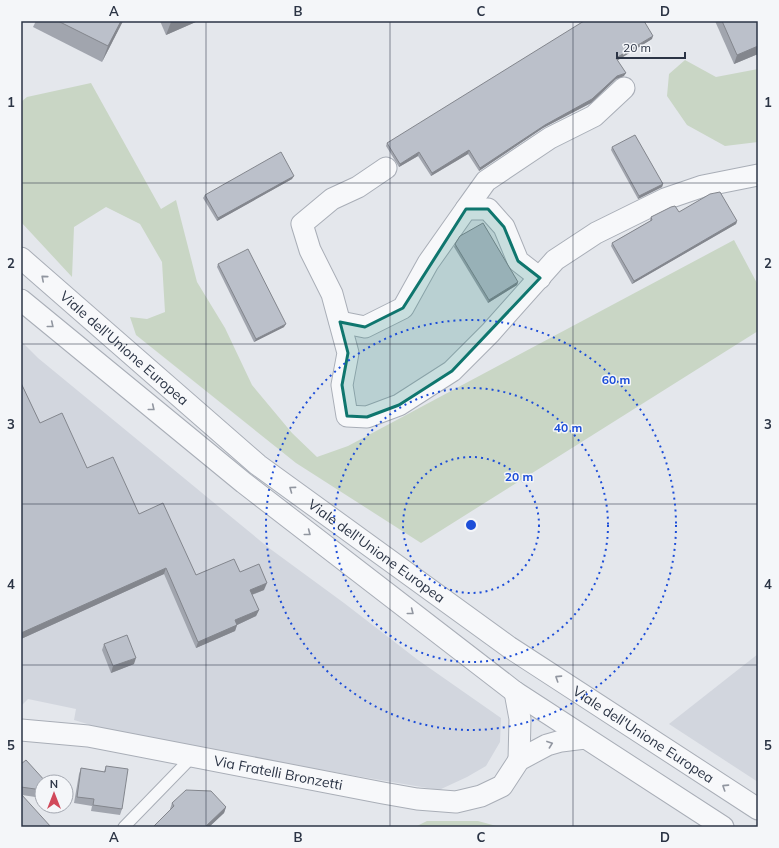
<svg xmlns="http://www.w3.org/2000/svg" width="779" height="848" font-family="Mulish,sans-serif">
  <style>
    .built { fill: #d2d6de }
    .green { fill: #c9d6c5 }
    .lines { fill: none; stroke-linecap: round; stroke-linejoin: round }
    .service-casing { stroke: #a9aeb7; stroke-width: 13 }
    .minor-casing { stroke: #a9aeb7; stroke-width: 23 }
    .service { stroke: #f7f8fa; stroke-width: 11 }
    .minor { stroke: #f7f8fa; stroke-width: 21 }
    .wall { fill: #a1a5ae }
    .shaded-wall { fill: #83868d }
    .building { fill: #bbc0ca; stroke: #83868d }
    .oneway { stroke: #9196a0 }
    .marked { fill: #0f766e; fill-opacity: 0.2; stroke: #0f766e; stroke-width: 3; stroke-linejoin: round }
    .grid { fill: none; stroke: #2b3445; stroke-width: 1; stroke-opacity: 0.55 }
    .ring { fill: none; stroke: #1d4ed8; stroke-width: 2; stroke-dasharray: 2 4 }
    .labels { text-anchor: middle; stroke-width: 3; stroke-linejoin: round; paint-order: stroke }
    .street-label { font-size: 14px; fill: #2b3445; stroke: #f4f6f9 }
    .centre { fill: #1d4ed8; stroke: #f4f6f9; stroke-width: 2 }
    .ring-label { font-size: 12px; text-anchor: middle; font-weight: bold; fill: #1d4ed8; stroke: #f4f6f9; stroke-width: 3; stroke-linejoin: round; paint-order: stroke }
    .neatline { fill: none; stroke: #2b3445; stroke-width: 1.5 }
    .grid-label { font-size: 13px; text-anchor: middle; font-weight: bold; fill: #2b3445 }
  </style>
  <rect width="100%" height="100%" fill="#e4e7ec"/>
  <g class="built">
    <polygon points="21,341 38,358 269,548 344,603 418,660 501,718 500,742 486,766 467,777 439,790 274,762 107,730 74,720 76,709 28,699 21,706"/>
    <polygon points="758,654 758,782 669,724"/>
  </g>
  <g class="green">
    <polygon points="685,60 716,77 758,69 758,142 725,146 687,125 667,96 669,74"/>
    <polygon points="91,83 161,209 176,200 197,282 225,328 252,385 292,433 317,457 348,446 734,240 758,285 758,331 421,543 296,463 136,335 130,317 147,319 165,312 162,262 140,224 106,207 74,227 72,277 21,222 21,102 27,97"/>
    <polygon points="427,821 478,821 500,827 415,827"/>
  </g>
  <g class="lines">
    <g class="service-casing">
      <polyline id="service" points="124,827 193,756"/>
    </g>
    <g class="minor-casing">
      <g id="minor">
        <polyline points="386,168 358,187 332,199 302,224 310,250 332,294 348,353 342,385 347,416 367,417 399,405 452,371 490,333 555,260 596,233 665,199 703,186 758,175"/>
        <polyline points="466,209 486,181 550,138 594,116 624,88"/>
        <path id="s1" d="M21,258L258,465L509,647L758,809"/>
        <polyline points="21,300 244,483 515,692 723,827"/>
        <polyline points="340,322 365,327 403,308 428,263 466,209 488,209 504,227 518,261 540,278"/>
        <polyline points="515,692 520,719 519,760"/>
        <path id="s2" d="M21,730L88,736L383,793L417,799L456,802L481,796L502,786L519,760L547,745L561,741L585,738"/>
      </g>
    </g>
    <use href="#service" class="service"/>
    <use href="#minor" class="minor"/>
  </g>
  <g class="wall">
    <polygon points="36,21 123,21 102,62 33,27"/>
    <polygon points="160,21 198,21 166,35"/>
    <polygon points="715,21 758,21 758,54 734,64"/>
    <polygon points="652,39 617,60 624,76 616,79 591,103 543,128 479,171 468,154 431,176 418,156 399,167 386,146 387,143"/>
    <polygon points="612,147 663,184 662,187 638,199 611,150"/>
    <polygon points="292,179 217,221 203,198 205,195"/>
    <polygon points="679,212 737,221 736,224 632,284 611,246 612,243 650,221 650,220 651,217"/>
    <polygon points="455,244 518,282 517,285 488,303 454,247"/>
    <polygon points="218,264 284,327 254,342 217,267"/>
    <polygon points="21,383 40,423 87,468 139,514 196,575 240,572 264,590 252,595 259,610 256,616 237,625 235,631 196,648 164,574 21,639"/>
    <polygon points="104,644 134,664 111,673 102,650"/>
    <polygon points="21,764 42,782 42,798 22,795 21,827"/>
    <polygon points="106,766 122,809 120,815 91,811 92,806 74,803 79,774 81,768 104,772"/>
    <polygon points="172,803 226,807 224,813 209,827 153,827 170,810 170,809"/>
  </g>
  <g class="shaded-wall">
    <polygon points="121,21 123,21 102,62 108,46"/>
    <polygon points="174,21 198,21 166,35 171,22"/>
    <polygon points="653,36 652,39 615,62 616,58"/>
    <polygon points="758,46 758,54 734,64 737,55"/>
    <polygon points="626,73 624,76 616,79 591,103 543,128 479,171 480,168 617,76"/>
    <polygon points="469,150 468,154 431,176 432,173"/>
    <polygon points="419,152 418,156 399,167 400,164"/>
    <polygon points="294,176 292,179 217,221 218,218"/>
    <polygon points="663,184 662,187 638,199 639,196"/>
    <polygon points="737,221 736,224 632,284 634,281"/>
    <polygon points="518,282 517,285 488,303 489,300"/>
    <polygon points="286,324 284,327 254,342 256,339"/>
    <polygon points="166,568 164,574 21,639 21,633"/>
    <polygon points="267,583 264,590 248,596 250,590"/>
    <polygon points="259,610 256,616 237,625 235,631 196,648 198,642 235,620"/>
    <polygon points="136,658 134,664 111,673 113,666"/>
    <polygon points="226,807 224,813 209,827 205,827"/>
  </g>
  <g class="building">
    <polygon points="58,21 121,21 108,46"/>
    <polygon points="584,21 644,21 653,36 616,58 626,73 617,76 592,99 545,125 480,168 469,150 432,173 419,152 400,164 387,143"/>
    <polygon points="722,21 758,21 758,46 737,55"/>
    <polygon points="635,135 663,184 639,196 612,147"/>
    <polygon points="281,152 294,176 218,218 205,195"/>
    <polygon points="720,192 737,221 634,281 612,243 652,220 651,217 671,207 675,206 679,212 710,194"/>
    <polygon points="483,223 518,282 489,300 455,244 460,236"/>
    <polygon points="248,249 286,324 256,339 218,264"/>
    <polygon points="21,383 40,423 62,413 87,468 113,457 139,514 163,503 196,575 234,559 240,572 259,564 267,583 250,590 259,610 235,620 237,625 198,642 166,568 21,633"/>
    <polygon points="127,635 136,658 113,666 104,644"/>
    <polygon points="26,760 46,782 42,782 42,790 21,787 21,764"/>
    <polygon points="106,766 128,769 122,809 93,805 94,799 77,797 81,768 105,772"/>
    <polygon points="186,790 211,791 226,807 205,827 153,827 174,806 172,803"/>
    <polygon points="21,794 51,827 21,827"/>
  </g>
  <defs><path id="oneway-chevron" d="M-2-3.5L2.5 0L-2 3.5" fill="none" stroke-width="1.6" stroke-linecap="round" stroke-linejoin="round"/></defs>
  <g class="oneway">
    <use href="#oneway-chevron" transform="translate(44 278) rotate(-139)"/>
    <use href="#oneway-chevron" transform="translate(51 325) rotate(39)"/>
    <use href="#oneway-chevron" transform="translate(152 408) rotate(39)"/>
    <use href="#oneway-chevron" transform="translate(292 489) rotate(-144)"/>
    <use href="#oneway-chevron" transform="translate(308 533) rotate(38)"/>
    <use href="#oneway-chevron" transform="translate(411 612) rotate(38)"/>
    <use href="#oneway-chevron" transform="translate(558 678) rotate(-147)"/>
    <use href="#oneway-chevron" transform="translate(550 744) rotate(-20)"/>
    <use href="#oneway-chevron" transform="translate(725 787) rotate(-147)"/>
  </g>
  <path class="marked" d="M466,209H488L504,227L518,261L540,278L452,371L399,405L367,417L347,416L342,385L348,353L340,322L365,327L403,308Z"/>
  <path class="grid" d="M206,21V827M390,21V827M573,21V827M21,183H758M21,344H758M21,504H758M21,665H758"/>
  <g class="ring">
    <circle cx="471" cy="525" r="68"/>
    <circle cx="471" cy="525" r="137"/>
    <circle cx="471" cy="525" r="205"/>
  </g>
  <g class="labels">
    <g class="street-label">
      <text dy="5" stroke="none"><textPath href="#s1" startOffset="137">Viale dell'Unione Europea</textPath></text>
      <text dy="5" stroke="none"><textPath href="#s1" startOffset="461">Viale dell'Unione Europea</textPath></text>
      <text dy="5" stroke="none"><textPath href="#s1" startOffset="785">Viale dell'Unione Europea</textPath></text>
      <text dy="5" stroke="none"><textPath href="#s2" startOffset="261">Via Fratelli Bronzetti</textPath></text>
    </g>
  </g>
  <circle cx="471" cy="525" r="6" class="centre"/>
  <g class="ring-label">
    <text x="616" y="384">60 m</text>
    <text x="568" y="432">40 m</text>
    <text x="519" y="481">20 m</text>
  </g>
  <rect width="779" height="848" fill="none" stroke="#f4f6f9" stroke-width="44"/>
  <g transform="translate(54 794)"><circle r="19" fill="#f4f6f9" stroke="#a4a8b1"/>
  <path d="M0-3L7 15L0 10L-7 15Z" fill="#d1495b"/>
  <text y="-6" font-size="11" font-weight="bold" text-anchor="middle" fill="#2b3445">N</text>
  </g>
  <path d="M617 52v6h68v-6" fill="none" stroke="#2b3445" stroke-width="2"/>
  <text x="623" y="52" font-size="12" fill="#2b3445" stroke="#f4f6f9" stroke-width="3" paint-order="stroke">20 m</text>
  <rect x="22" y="22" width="735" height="804" class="neatline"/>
  <g class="grid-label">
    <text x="114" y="16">A</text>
    <text x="298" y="16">B</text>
    <text x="481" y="16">C</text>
    <text x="665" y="16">D</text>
    <text x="11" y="107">1</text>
    <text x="768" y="107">1</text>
    <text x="11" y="268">2</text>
    <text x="768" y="268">2</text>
    <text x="11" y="429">3</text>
    <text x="768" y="429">3</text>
    <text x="11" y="589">4</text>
    <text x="768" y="589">4</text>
    <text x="11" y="750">5</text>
    <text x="768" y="750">5</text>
    <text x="114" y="842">A</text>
    <text x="298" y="842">B</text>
    <text x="481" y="842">C</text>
    <text x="665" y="842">D</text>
  </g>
</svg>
